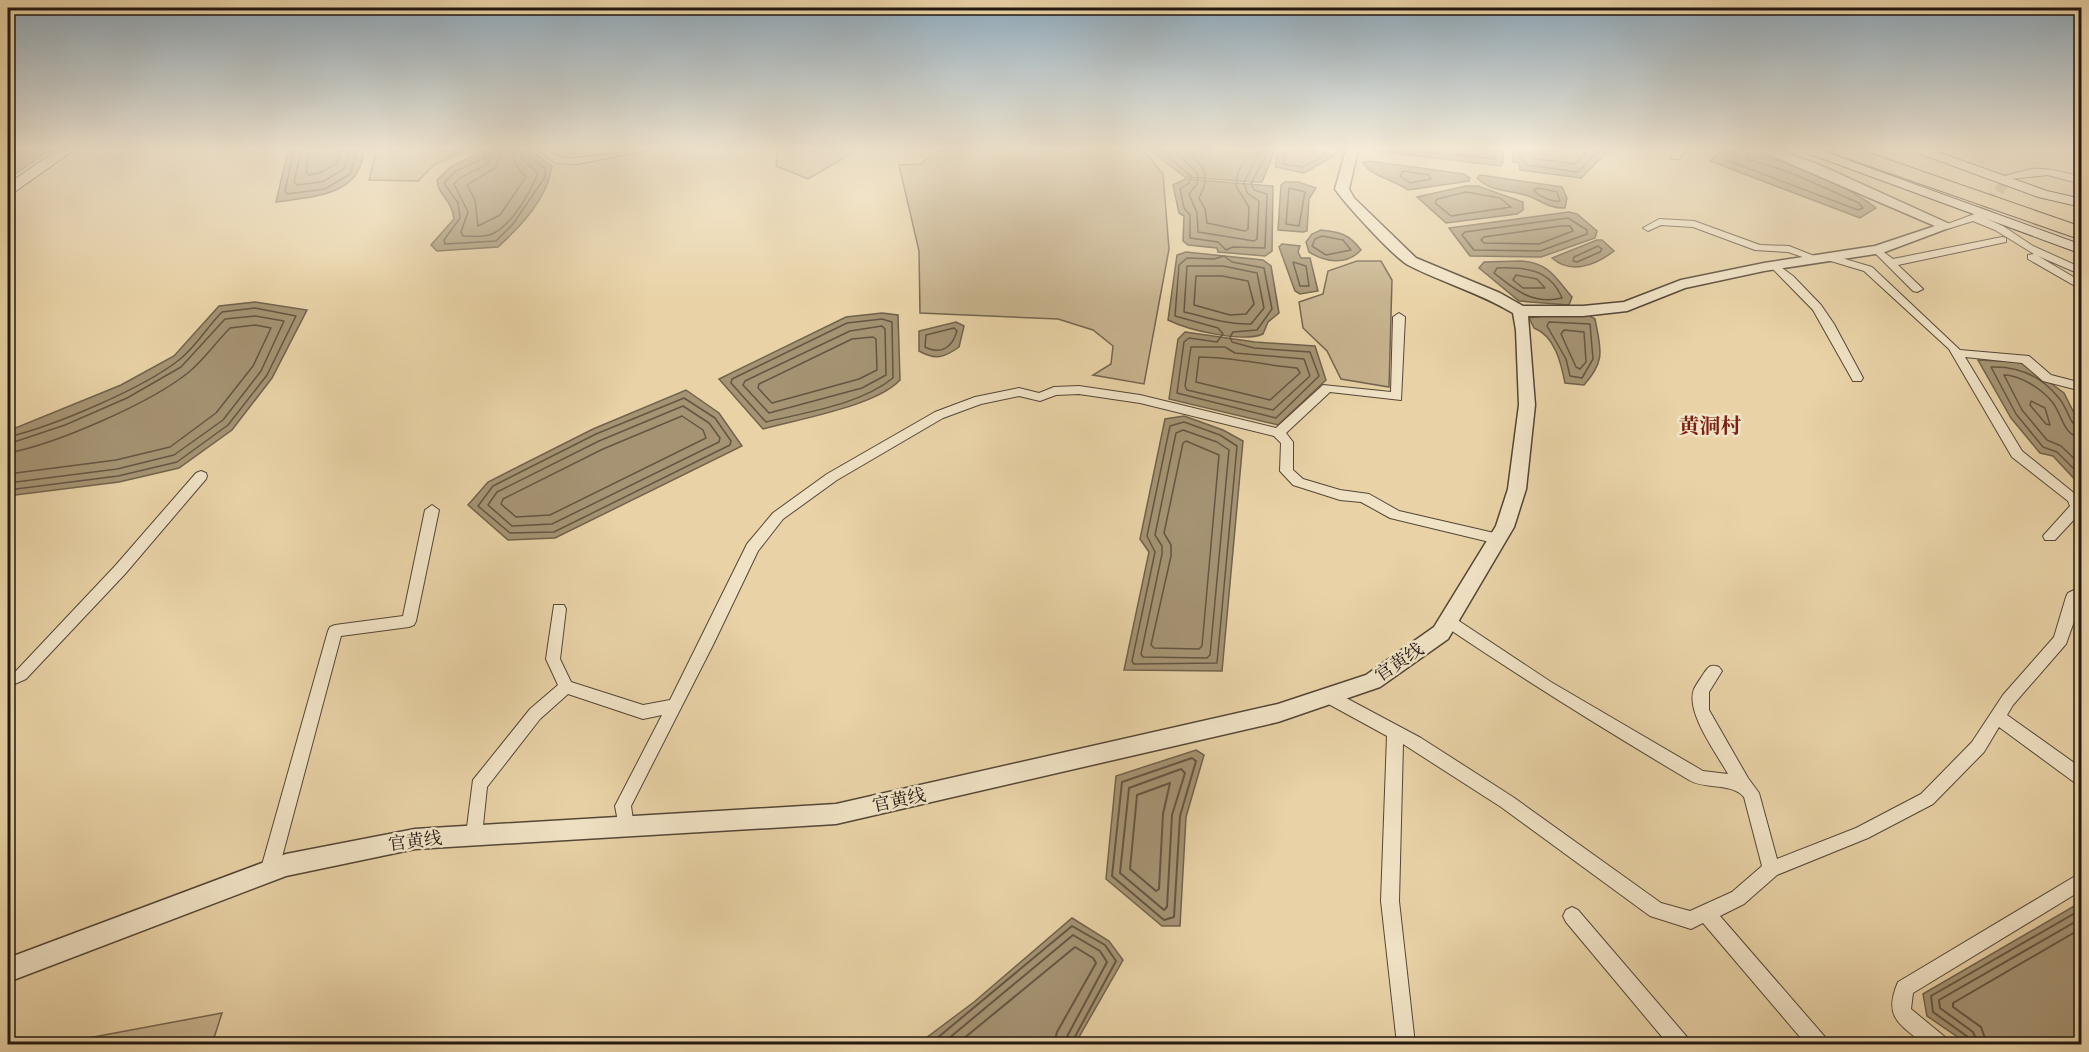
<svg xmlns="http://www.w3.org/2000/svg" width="2089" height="1052" font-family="'IM FELL English','Noto Serif SC',serif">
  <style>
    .green { fill: #c6b28d; stroke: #74654f; stroke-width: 1.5 }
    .water { fill: #a59373; stroke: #71624c; stroke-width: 1.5 }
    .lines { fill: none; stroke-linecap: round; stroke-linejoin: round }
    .shore-far1 { stroke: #645642; stroke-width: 1.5 }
    .shore { stroke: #645642; stroke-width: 2 }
    .minor-tunnel { stroke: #c0ad88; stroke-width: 10; stroke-dasharray: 10 5; stroke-linecap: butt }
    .minor-casing { stroke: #544636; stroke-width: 2 }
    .tertiary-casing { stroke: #544636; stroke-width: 3 }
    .secondary-casing { stroke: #221811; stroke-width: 2 }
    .motorway-casing { stroke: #221811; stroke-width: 2 }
    .minor { fill: #f0e2c5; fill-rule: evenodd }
    .tertiary { fill: #f0e2c5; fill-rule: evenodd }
    .secondary { fill: #f0e2c5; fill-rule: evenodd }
    .motorway { fill: #e8d2a6; fill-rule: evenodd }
    .labels { text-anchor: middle; stroke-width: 5; stroke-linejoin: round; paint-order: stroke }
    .street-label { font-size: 18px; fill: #221811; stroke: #f0e2c5 }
    .quarter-label { font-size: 21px; font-weight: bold; fill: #7a1f14; stroke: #f0e2c5 }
  </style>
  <rect width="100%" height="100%" fill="#e8d2a6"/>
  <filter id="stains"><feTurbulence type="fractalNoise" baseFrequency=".00333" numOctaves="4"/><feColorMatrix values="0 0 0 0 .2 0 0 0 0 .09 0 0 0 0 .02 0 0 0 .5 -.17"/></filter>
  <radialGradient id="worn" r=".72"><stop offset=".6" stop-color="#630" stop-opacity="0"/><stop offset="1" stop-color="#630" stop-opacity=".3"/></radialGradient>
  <g class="green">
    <polygon points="376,150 467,150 434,165 418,181 369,180"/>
    <polygon points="778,150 858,150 808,179 776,166"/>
    <polygon points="936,150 1143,150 1163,174 1169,249 1144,384 1093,375 1111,364 1113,346 1093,330 1058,319 920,313 919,251 899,165 921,164"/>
    <polygon points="1357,261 1381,261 1392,280 1389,387 1341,379 1327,351 1303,328 1299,302 1323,294 1328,271"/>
    <polygon points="222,1013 212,1044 56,1044"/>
  </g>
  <g class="water">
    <polygon points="8,150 50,150 8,179"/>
    <path d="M288,150H363C363,196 310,197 276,202Z"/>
    <path d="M486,150H531L552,166C548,198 521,226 498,247L437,251L431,245L454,219C452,199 438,196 437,180L452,166Z"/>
    <polygon points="1150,150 1275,150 1262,182 1253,182 1185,177"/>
    <polygon points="1281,150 1317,150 1334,156 1304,173 1275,167 1277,153"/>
    <polygon points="1369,150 1503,150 1503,163 1501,166"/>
    <polygon points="1513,150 1609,150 1581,178 1520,170 1519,163 1513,162"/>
    <path d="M1722,150C1763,150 1843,182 1876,208L1860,218L1710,161Z"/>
    <path d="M1369,161L1464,174L1470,178L1469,181L1408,190C1395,180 1372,177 1363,163Z"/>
    <path d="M1480,175L1562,187L1567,198L1565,208C1548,209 1540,199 1525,195C1508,190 1491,192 1477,178Z"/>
    <polygon points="1185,179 1273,186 1272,251 1265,256 1218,252 1217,248 1188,245 1183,241 1184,216 1179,213 1173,185"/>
    <polygon points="1285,182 1298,182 1316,188 1309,199 1307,231 1303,232 1278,230 1281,185"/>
    <polygon points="1466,186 1478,186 1523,202 1523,210 1517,214 1446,223 1417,197"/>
    <polygon points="1569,212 1577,214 1597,231 1595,238 1541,257 1470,256 1449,228"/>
    <path d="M1321,230C1340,232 1349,234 1361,250C1346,266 1325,262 1309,252L1306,242L1312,234Z"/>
    <path d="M1597,240H1602L1614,251C1596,265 1571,275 1552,258Z"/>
    <polygon points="1282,244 1300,246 1298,252 1301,258 1310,258 1318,291 1300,294 1295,291 1279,247"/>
    <path d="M1186,252L1263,260L1271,266L1279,313L1268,322L1263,334C1242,343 1188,330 1168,320L1177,255Z"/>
    <path d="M1521,261C1549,263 1555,277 1572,297L1569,305L1519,301L1479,268L1484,262Z"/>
    <polygon points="255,302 307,310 272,378 232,430 179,468 119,482 8,496 8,431 121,385 174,356 219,306"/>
    <path d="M882,313L898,315L900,380C876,406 799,419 763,429L719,379L846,317Z"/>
    <path d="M1543,316H1590L1595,319C1601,350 1606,360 1584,385L1565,383C1561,363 1555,336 1534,328L1529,318Z"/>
    <path d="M956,322L964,326L959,347C944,358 935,360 919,351V331Z"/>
    <polygon points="1185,332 1255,342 1315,346 1326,380 1278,425 1169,399 1178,339"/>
    <polygon points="1978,360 2022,362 2064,393 2081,427 2081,486 2053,456 2040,453 2011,418"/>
    <polygon points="686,390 719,413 742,446 555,538 508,540 468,505 488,482 593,429"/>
    <polygon points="1184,416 1223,430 1243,441 1222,671 1124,670 1149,552 1140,539 1165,419"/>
    <polygon points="1196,750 1204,755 1186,817 1180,926 1162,926 1106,879 1116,776"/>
    <polygon points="2081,902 2081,1044 1968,1044 1927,1016 1923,994"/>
    <polygon points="1072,918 1109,941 1123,960 1075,1044 918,1044 974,1002"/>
  </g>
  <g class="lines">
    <g class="shore-far1">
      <polyline points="294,150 285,191 287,194 325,189 350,174 357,150"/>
      <polyline points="301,150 294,182 297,185 322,182 344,169 350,150"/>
      <polyline points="310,150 306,172 309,175 320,173 337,163 341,150"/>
      <polyline points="486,150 484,158 456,171 444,183 458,203 460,218 444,240 445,244 496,241 513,224 545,177 545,168 530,157 528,150"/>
      <path d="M494,150L488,164L460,178L454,184L468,212L461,232L463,236C472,236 483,238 492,234C512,225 530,193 538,173L523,160L521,150"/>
      <polyline points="503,150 495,168 467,185 475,200 478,226 500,215 526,177 515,164 512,150"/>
      <polyline points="1160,150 1191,176 1189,183 1180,189 1184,208 1190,215 1190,238 1218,242 1226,250 1233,247 1265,248 1267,194 1254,190 1251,183 1269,150"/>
      <polyline points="1174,150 1198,174 1197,184 1189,194 1197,213 1198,232 1254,241 1257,239 1259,201 1247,193 1244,182 1261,150"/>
      <path d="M1186,150C1204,166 1212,175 1199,198L1205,209L1207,223L1245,231L1248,229L1249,207L1236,186L1238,173L1249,150"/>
      <polyline points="1284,150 1283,164 1303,167 1323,157 1324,150"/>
      <polyline points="1413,150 1494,159 1497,150"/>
      <polyline points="1518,150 1519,156 1527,165 1578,172 1600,150"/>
      <polyline points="1526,150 1532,158 1575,164 1590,150"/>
      <polyline points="1725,150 1726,160 1858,210 1863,208 1859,203 1789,172 1748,159 1744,150"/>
      <polygon points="1403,171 1429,175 1431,179 1410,183 1400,176"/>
      <polygon points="1289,188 1305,192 1299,226 1286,224"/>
      <path d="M1538,188L1557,192L1560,201C1552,202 1539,197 1534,190Z"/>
      <polygon points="1466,192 1500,198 1511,207 1451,216 1435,203 1437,199"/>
      <polygon points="1568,218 1587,230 1587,234 1540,251 1474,250 1462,235 1465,232"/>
      <polygon points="1561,226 1570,226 1573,231 1539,244 1484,243 1481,240 1484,237"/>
      <polygon points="1322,236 1343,240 1351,250 1326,255 1312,246 1315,239"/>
      <polygon points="1598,246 1602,249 1600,252 1577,262 1573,261 1574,257"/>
      <polygon points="1224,256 1232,262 1264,268 1272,309 1257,330 1233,332 1230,337 1232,342 1254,348 1310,352 1319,376 1276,418 1177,393 1184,342 1189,338 1217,342 1223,334 1218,328 1175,316 1179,265 1187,258 1214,259"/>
      <polygon points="1293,262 1306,266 1309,286 1300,286"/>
      <path d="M1187,266H1223L1257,273L1264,308L1251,324C1227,325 1207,317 1184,312Z"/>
      <path d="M1497,268C1525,267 1550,269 1562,298C1533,305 1515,290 1494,273Z"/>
      <polygon points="1516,275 1537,279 1545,288 1523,288 1513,280"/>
      <polygon points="1196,276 1222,276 1248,281 1254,304 1246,314 1230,315 1194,305"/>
      <path d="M882,319L892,322L893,378C859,405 807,412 766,422L731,383L732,379L847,323Z"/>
      <polygon points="1549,322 1590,324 1593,359 1582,378 1570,376 1566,359 1547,326"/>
      <polygon points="882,326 885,329 886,375 862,388 769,413 743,385 745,381 850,331"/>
      <path d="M954,328L957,331C952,348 941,355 925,347L926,335Z"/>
      <polygon points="1564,330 1584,332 1586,362 1580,369 1576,367 1561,334"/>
      <polygon points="873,337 876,339 877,370 859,379 772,403 758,388 759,384 852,339"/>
      <polygon points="1191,347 1225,347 1235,353 1304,359 1310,376 1273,410 1187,390 1185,386"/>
      <path d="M1199,357C1232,357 1264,365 1297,368L1300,373L1270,400L1196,382Z"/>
      <polygon points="684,398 715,418 731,441 730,445 554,532 510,533 478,506 493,486 596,434"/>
      <polygon points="2031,401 2045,408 2050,425 2046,424 2030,405"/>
      <polygon points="683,406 709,423 720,438 719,442 552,524 512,526 488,505 497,492 599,441"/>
      <polygon points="682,416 703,430 706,438 550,515 516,517 501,504 503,499 603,449"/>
      <polygon points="1184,422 1220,435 1237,446 1217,663 1134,664 1132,661 1155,552 1147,536 1170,426"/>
      <polygon points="1183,430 1217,442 1229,450 1210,655 1207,658 1143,657 1141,654 1162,554 1162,546 1155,535 1176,433"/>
      <path d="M2082,431C2067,422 2069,409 2058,397C2040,375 2018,366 1991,367L2016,414L2043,447L2057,452L2082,477"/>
      <path d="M8,437C54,426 142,389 179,360C196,347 207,327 222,312L255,308L296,316L267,375L228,425L177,462L118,476L8,490"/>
      <path d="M2082,438C2063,436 2063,416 2053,403C2042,389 2020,375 2004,375L2022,410L2047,440L2061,446L2082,466"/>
      <polygon points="1186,441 1219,455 1202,646 1199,649 1154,648 1151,645 1171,556 1171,545 1164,533 1183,443"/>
      <polyline points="8,444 65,425 127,398 181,367 225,319 255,316 284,321 261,371 223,420 174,455 117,469 8,483"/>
      <path d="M8,453C56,444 151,403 189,372C204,360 216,342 230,328L255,325L271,328L253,366L216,413L170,447L116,460L8,474"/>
    </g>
    <g class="shore">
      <polygon points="1192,758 1196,761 1180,816 1174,917 1164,920 1112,876 1122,782"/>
      <polygon points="1181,769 1185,773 1172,815 1167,907 1164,910 1120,873 1129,788"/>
      <polygon points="1170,783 1163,814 1159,889 1156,891 1130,869 1137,795"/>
      <polyline points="930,1044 1072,926 1105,945 1116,961 1071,1044"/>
      <polyline points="942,1044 1073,935 1100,951 1107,962 1063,1044"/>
      <polyline points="957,1044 1075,947 1093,958 1096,963 1057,1032 1054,1044"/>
      <polyline points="1970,1044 1968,1037 1933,1012 1931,996 2082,909"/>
      <polyline points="1978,1044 1973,1032 1940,1008 1939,1000 2082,918"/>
      <polyline points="1987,1044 1981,1027 1953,1007 1953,1003 2082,928"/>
    </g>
    <polyline class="minor-tunnel" points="1980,215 2010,176"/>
    <g class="minor-casing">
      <g id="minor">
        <path d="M537,150C550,150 556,158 568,158C595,158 621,150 648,150L578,164L556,163Z"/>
        <polygon points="1677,150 1688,150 1678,159 1672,159 1670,157"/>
        <path d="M2031,169C2048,168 2065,172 2082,178V184L2047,175L2010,179L2005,176Z"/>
        <polygon points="1980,212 1985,215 1983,217 2003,226 2033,246 2082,268 2082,275 2038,256 2082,282 2082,290 2028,259 2028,255 2034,254 1995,230 1973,221 1947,229 1942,226"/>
        <polygon points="1659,219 1694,221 1760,245 1789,246 1822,259 1817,262 1788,252 1755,250 1693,227 1661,225 1648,231 1643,228"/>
        <polygon points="2002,237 2006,238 2006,242 1898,265 1923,289 1917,292 1913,291 1872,250 1877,247 1893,259"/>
        <polygon points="1828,254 1872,267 1960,350 2029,356 2051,375 2082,383 2082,391 2043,381 2022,363 1965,357 2022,451 2080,498 2082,511 2055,540 2045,540 2043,536 2070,506 2068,501 2012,457 1949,349 1864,271 1824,259 1824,255"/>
        <polygon points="1774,262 1793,276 1821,305 1834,324 1863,378 1861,381 1853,381 1813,310 1769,265"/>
        <polygon points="1399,313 1405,317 1401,400 1330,392 1286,433 1293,442 1293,470 1303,479 1340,490 1369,494 1399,511 1503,535 1505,539 1503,543 1498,544 1390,518 1361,502 1340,500 1293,485 1280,471 1281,443 1274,436 1140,403 1079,394 1056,395 1040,401 1019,396 981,404 943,418 837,480 783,519 758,551 713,645 631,806 634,827 632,832 626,835 620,832 615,806 662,715 643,719 568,694 540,719 487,787 482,835 480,840 474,843 468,840 466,835 473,780 530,709 558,685 546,659 554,605 564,605 566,609 560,659 571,682 643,705 670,700 747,544 773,513 827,474 935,412 975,397 1019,388 1039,393 1054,387 1079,386 1140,395 1276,428 1323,385 1391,392 1393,317"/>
        <polygon points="201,471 206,473 207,476 206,479 125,574 26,679 8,687 8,674 16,671 115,566 196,473"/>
        <polygon points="432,505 439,510 416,621 414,625 409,627 341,636 278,872 275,878 269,880 263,878 260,872 328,631 330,627 335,625 403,616 425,510"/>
        <path d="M2082,586V599L2066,644L2013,705L2007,715L2080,767L2082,788L1999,727L1984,752L1933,804L1868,838L1777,875L1744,904L1720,916L1825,1037L1827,1044H1806L1703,923L1691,929L1650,916L1501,807L1403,744L1399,901L1415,1044H1397L1381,901L1387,736L1323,701L1320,696L1323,691L1328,690L1333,691L1421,738L1513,797L1661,903L1690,911L1732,892L1762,866L1744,797C1731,782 1705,790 1689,780C1605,730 1523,679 1443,625L1441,621L1443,617L1448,615L1453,617L1551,682L1703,771L1728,774C1717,754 1685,712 1694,689C1697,683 1701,678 1704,673C1709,666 1711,664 1719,667L1722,671L1709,692V710L1748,778L1759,793L1777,859L1856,828L1921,794L1972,742L2003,695L2054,637L2066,597L2068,593Z"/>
        <path d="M2082,872V890L1913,993L1911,1009L1945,1037L1947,1044H1924C1899,1024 1883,1017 1898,982Z"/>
        <polygon points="1572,907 1578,910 1687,1037 1689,1044 1668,1044 1566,922 1563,916 1566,910"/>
      </g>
    </g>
    <g class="tertiary-casing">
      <path id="tertiary" d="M1346,150H1358L1349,189L1354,198L1416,258L1500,293L1523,306H1583L1624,302L1681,280L1764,263L1875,246L1935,226L1758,150H1777L1820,165L1954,226L1882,253L1764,271L1685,288L1627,311L1583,316H1528L1535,405L1526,489L1514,527L1448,639L1380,687L1278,722L836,824L415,849L286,876L8,982V958L286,854L415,829L836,804L1278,704L1366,675L1434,627L1496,526L1508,489L1519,405L1516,330L1513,313C1480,293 1443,283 1408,265C1394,257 1345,204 1335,189Z"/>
    </g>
    <g class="secondary-casing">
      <g id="secondary">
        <polygon points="57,150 74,150 13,193 8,194 8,184"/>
        <polygon points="1799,150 1820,150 2082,245 2082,254"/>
        <polygon points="1910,150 1932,150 2047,191 2082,199 2082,207 2038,197"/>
      </g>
    </g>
    <g class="motorway-casing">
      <polygon id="motorway" points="1832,150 1860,150 2082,227 2082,240 1835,154"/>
    </g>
    <use href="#minor" class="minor"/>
    <use href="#tertiary" class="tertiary"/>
    <use href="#secondary" class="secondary"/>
    <use href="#motorway" class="motorway"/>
  </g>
  <linearGradient id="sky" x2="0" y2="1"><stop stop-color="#8da7b9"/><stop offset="0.5" stop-color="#f5ebd7"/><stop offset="1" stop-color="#f5ebd7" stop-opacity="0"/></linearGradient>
  <rect width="2089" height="298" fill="url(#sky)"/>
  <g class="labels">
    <g class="street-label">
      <text transform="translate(1399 662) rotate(-34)" y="6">官黄线</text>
      <text transform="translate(899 800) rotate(-12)" y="6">官黄线</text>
      <text transform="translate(415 841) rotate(-7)" y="6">官黄线</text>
    </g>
    <g class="quarter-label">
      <text x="1710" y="433">黄洞村</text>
    </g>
  </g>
  <rect width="2089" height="1052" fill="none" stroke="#e8d2a6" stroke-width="30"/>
  <rect x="9" y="9" width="2071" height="1034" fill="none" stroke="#221811" stroke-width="3"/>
  <rect x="15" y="15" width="2059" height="1022" fill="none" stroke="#221811" stroke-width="1.5"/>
  <rect width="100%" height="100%" filter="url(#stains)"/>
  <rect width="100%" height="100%" fill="url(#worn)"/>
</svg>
